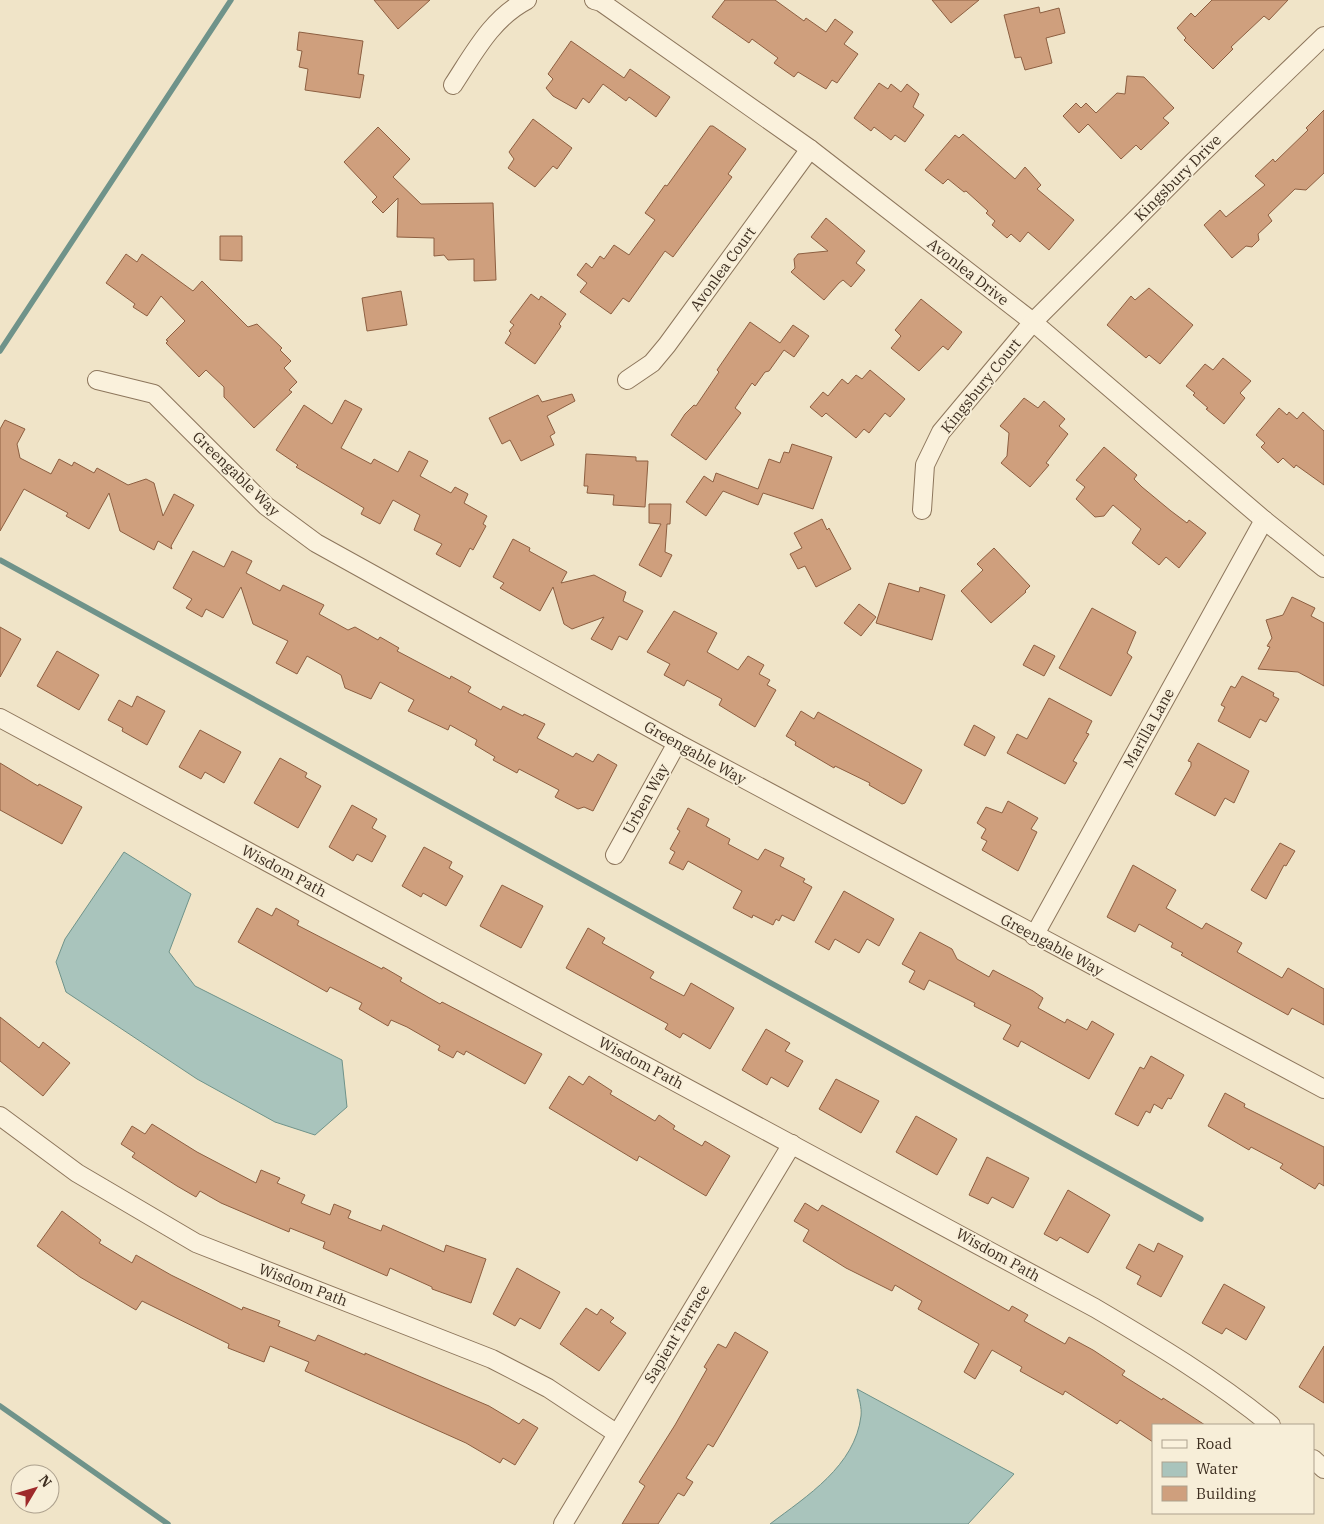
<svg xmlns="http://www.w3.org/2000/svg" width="1324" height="1524" font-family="'IBM Plex Serif',serif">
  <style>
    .water { fill: #a9c4bc; stroke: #6f938a }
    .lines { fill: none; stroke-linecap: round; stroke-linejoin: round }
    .stream { stroke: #6f938a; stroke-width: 5.5 }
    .building { fill: #cf9f7d; stroke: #8d5f41 }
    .street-casing { stroke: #8d765c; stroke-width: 20 }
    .street { stroke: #faf1dc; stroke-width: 18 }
    .labels { text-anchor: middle; stroke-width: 4; stroke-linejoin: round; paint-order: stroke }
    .street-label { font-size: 15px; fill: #3d2e20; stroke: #f7eed8 }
  </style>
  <rect width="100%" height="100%" fill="#f0e4c8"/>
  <g class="water">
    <polygon points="124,852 191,894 169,952 195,986 342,1060 347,1107 315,1135 275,1122 197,1079 66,992 56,962 65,939"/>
    <path d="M857,1389L1014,1474L968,1524H770C807,1496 855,1466 861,1416C862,1408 859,1398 857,1389Z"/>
  </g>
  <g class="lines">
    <g class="stream">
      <polyline points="0,351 231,0"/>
      <polyline points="0,560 1201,1219"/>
      <polyline points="0,1406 168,1524"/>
    </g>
  </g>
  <g class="building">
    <polygon points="374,0 430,0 398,29"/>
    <polygon points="725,0 775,0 804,21 806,18 826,32 835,19 853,32 844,44 858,54 837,83 832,80 826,89 798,72 794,77 774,63 778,58 752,39 749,43 712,17"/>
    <polygon points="932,0 979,0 951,23"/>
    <polygon points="1212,0 1288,0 1269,20 1264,16 1231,47 1233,49 1213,69 1184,40 1186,38 1177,28 1191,13 1195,17"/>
    <polygon points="1039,7 1040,13 1059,8 1065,33 1046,38 1052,63 1025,70 1021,57 1015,58 1004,15"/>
    <polygon points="299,32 363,41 358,74 364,75 360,98 305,90 308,69 299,67 302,51 297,50"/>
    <polygon points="571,41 624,78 630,69 670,97 656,117 629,97 626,101 603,84 589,103 583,98 576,109 553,96 546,88 553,79 548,74"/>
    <polygon points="1127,76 1144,77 1174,108 1163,118 1169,123 1141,150 1136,145 1121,159 1088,124 1079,133 1063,116 1076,103 1081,108 1086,103 1096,113 1117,93 1125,94"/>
    <polygon points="879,83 888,89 891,84 901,92 907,84 919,94 913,107 924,115 905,142 895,135 891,140 874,127 871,131 854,118"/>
    <polygon points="1324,110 1324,173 1306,190 1295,189 1268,215 1272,221 1258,234 1259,240 1252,247 1246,246 1232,258 1204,225 1220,210 1226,217 1265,185 1255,176 1273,159 1275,162 1308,130 1306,128"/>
    <polygon points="533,119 572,148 557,169 553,166 535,187 508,168 514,159 509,152"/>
    <polygon points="710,126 713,126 746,149 728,174 732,177 673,257 665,251 629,302 623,298 611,314 580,292 587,283 577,275 586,263 592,268 600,256 604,259 614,245 629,255 655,220 645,213 665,185 667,186"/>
    <polygon points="378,127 410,159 393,177 421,204 493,203 496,280 474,281 474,259 448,260 444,255 434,256 434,238 397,237 398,198 383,213 372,202 377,197 344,162"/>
    <polygon points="963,134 1015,179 1025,167 1041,185 1037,189 1074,220 1049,250 1028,232 1020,242 1011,234 1007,238 992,225 995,221 986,213 988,211 966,191 964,192 948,179 943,184 925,170 955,135 959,138"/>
    <polygon points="826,218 865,251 856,263 865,270 851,287 843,280 839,283 824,300 791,272 795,268 794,259 798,254 828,251 811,237"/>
    <polygon points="220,236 242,236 242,261 220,260"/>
    <polygon points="126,254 137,262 142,254 193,291 202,281 248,327 257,324 282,348 280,350 291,361 284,368 297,382 289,390 292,392 254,428 224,397 224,387 206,370 199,377 166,343 168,341 166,340 185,321 161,296 147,316 133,307 135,304 131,301 106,283"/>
    <polygon points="1149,288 1193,325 1160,364 1149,355 1146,358 1107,325 1131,296 1135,300"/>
    <polygon points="401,291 407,325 367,331 362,298"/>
    <polygon points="531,294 539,300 541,296 566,314 559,324 561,326 560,328 535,364 505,343 511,333 509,331 514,325 510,322"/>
    <polygon points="921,299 962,332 948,350 943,346 919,371 891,348 901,336 895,330"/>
    <polygon points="750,322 780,343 793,325 809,336 794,357 784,350 769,371 765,372 755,386 752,383 735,408 741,413 706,460 671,435 685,414 694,405 696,406 719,372 717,370"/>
    <polygon points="1223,358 1251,381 1240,393 1245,398 1224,424 1206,409 1208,408 1193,395 1195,393 1186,386 1205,364 1213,370"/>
    <polygon points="870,370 905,399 890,417 885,413 869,433 864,429 856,438 826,413 822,417 810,407 823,392 828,396 842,379 848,384 856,375 862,379"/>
    <polygon points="572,394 575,401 547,416 555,433 550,436 554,445 521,461 510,440 502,444 489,418 538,395 542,402"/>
    <polygon points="1024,398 1038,408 1044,401 1065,419 1059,426 1068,434 1046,463 1049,465 1030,487 1001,463 1007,456 1009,433 1000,426"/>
    <polygon points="345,400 362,409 341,448 371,464 374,459 398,472 409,451 428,461 420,476 451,493 455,487 468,494 464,503 487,516 483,524 486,526 473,550 470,548 460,567 436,554 442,544 414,530 420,515 393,500 380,524 361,514 364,508 296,467 298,465 276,450 304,405 332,424"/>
    <polygon points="1279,408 1287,415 1289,412 1297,419 1303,412 1324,431 1324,485 1296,465 1294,468 1283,458 1278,463 1261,447 1265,443 1256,435"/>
    <polygon points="5,420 25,429 17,444 20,458 51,474 59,459 72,466 74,462 94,473 97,468 128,485 146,479 154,483 163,516 174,494 194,505 171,546 172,549 158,541 154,550 120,531 109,493 89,529 66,516 68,513 24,489 0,531 0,429"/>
    <polygon points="792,444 832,457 813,509 763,493 758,505 723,491 706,516 686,502 704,476 713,482 716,473 758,489 769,459 780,463 784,452 789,453"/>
    <polygon points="1104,447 1137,475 1134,479 1142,487 1171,511 1187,523 1189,520 1206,533 1179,568 1166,557 1159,565 1132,543 1141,529 1113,505 1104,516 1095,517 1076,499 1085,487 1076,480"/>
    <polygon points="586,454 636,457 636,461 648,461 645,507 613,505 614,495 587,493 588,486 584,486"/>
    <polygon points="649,504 671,504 670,524 667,524 665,552 672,555 661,577 639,565 661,524 649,523"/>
    <polygon points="822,519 827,530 829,528 851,569 816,587 805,566 798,569 790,554 802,548 794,533"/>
    <polygon points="513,539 530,548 529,551 567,572 561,583 594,575 626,592 623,601 643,611 627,640 619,636 612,650 591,639 604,617 572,629 564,624 553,587 540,611 500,588 504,583 493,577"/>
    <polygon points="994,548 1030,586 1025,591 1026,592 991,623 961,591 983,570 977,564"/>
    <polygon points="193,551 224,567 232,551 252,561 246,573 280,591 283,585 324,605 319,614 348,630 355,627 378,640 380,637 399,648 397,651 450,679 451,676 471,687 468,692 501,710 503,706 523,716 524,714 545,724 537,738 573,757 576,753 593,762 598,754 617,765 593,811 584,807 578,809 555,797 559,790 519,769 517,773 493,760 495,757 475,745 477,740 450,725 448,730 408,711 414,700 380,682 371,699 345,688 341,675 307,656 297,674 276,663 288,641 253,624 241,587 223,618 206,609 202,617 186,608 192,599 173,588"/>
    <polygon points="889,583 919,592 920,587 945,595 932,640 876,623"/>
    <polygon points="1292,597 1315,608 1311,616 1324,623 1324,686 1298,672 1258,669 1270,647 1267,646 1272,638 1266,620 1283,615"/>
    <polygon points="859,604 876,617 861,636 844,623"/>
    <polygon points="1092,608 1136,632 1127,653 1132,657 1111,696 1059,668"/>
    <polygon points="674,611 717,633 707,652 738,670 748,656 764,665 759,674 770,680 767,685 776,690 755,727 719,705 722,699 687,680 684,686 664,675 670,664 647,652"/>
    <polygon points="0,627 21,639 0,677"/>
    <polygon points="1034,645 1055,656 1044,676 1023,665"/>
    <polygon points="57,651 99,675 79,710 37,686"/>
    <polygon points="1242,676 1274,693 1273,696 1279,699 1266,722 1260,719 1250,738 1218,721 1225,707 1221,705 1231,686 1235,688"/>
    <polygon points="137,696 165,711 147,745 122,731 123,728 108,720 119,700 132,707"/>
    <polygon points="1049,698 1092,721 1086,733 1089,734 1073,761 1077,763 1065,784 1007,753 1017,734 1027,739"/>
    <polygon points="801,711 814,719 818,712 922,770 905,803 902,804 869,785 870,783 835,766 834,768 795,745 796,742 786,736"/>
    <polygon points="974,725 995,737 985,756 964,745"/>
    <polygon points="200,730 241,752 224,783 205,772 201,779 179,767"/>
    <polygon points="1198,743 1249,771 1234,803 1225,798 1215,816 1175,794 1191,766 1191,762 1188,761"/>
    <polygon points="280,758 307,773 305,777 321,786 298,828 254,803"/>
    <polygon points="0,763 38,786 39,784 82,807 62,844 0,810"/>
    <polygon points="1008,801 1038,818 1031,829 1037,832 1018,871 982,850 987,841 981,838 986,829 977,823 986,807 1002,813"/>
    <polygon points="352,805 377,819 372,828 386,836 372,862 357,854 353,861 329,847"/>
    <polygon points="688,808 709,819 706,826 730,839 728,844 758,860 765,849 784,858 780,866 805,879 803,882 812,887 794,921 782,915 779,921 776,919 773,925 753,915 752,918 733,908 742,891 688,861 683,870 669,863 675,852 670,849 680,831 677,829"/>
    <polygon points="1280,843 1295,851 1286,866 1284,865 1266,899 1251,890"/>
    <polygon points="424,847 452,862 449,868 463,876 446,906 423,893 421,897 402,886"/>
    <polygon points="1133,865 1176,890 1166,908 1202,929 1206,923 1242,943 1237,952 1282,978 1288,968 1324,989 1324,1025 1292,1008 1288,1015 1252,995 1181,955 1183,953 1171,947 1173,943 1139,924 1135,932 1107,917"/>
    <polygon points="502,885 543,906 521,948 480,926"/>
    <polygon points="844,891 894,919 879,946 867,939 859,953 835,939 829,950 815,942"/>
    <polygon points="257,908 272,916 276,908 299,921 297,925 382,969 383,967 402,978 400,981 440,1004 442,1002 542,1054 525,1084 466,1051 464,1055 457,1051 453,1058 438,1050 440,1046 407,1027 391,1020 388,1026 359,1009 362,1003 330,987 327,992 238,942"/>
    <polygon points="588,928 605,938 602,943 654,972 650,978 684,996 691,983 734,1008 710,1049 683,1033 680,1038 665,1029 668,1024 566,968"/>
    <polygon points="920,932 952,949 957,959 989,977 993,970 1033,991 1043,998 1038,1008 1065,1023 1067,1019 1087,1030 1092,1021 1114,1034 1089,1079 1021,1041 1018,1047 1003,1039 1011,1025 974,1006 975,1003 929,980 924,990 909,982 915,971 902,964"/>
    <polygon points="0,1017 39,1048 43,1042 70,1063 43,1096 0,1061"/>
    <polygon points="766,1029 790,1043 785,1051 803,1061 788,1087 771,1077 767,1085 742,1070"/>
    <polygon points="1151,1056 1184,1075 1171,1099 1168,1098 1162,1109 1154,1104 1150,1113 1146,1111 1138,1126 1115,1114 1140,1067 1144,1069"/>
    <polygon points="569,1076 583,1085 589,1076 612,1091 610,1094 655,1121 659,1115 675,1126 673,1129 702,1146 705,1141 730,1156 706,1196 639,1156 637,1161 549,1108"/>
    <polygon points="836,1079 879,1101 861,1133 819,1109"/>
    <polygon points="1225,1093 1245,1104 1244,1107 1324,1147 1324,1186 1319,1183 1315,1189 1280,1168 1283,1164 1251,1147 1249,1150 1208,1126"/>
    <polygon points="916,1116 957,1139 937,1175 896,1152"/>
    <polygon points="152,1124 197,1152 256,1183 261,1170 280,1178 277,1183 305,1195 301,1203 330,1215 334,1204 351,1211 348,1218 381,1231 383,1225 444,1252 446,1245 486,1259 471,1303 432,1289 432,1287 390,1268 387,1276 323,1248 325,1242 290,1228 289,1232 221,1203 200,1191 196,1197 177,1186 132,1157 135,1153 121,1144 132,1126 145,1134"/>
    <polygon points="987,1157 1029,1178 1013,1208 992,1197 988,1204 969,1195"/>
    <polygon points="1068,1190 1110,1215 1088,1253 1060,1237 1057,1241 1044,1234"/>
    <polygon points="805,1203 818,1211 822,1205 1009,1311 1012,1306 1028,1315 1024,1321 1065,1344 1069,1337 1093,1350 1125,1371 1122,1375 1162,1400 1163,1398 1205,1425 1153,1425 1153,1442 1120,1420 1117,1424 1065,1391 1063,1395 1020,1371 1022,1367 992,1350 975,1379 964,1372 979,1344 918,1309 922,1301 895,1285 892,1291 846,1268 803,1241 809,1230 794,1221"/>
    <polygon points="62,1211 101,1240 99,1243 132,1263 136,1255 171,1275 242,1310 243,1307 280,1321 278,1326 315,1341 318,1335 365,1355 365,1353 489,1406 519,1424 523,1419 538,1428 515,1465 503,1458 500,1463 466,1443 305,1371 309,1362 270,1346 264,1362 228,1348 229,1344 142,1301 136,1310 80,1277 37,1246"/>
    <polygon points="1158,1243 1183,1256 1161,1297 1137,1284 1141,1276 1126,1268 1139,1244 1154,1252"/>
    <polygon points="517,1268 560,1292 540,1329 520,1318 515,1326 493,1314"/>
    <polygon points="1224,1284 1265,1307 1246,1340 1226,1328 1222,1334 1202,1323"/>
    <polygon points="586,1308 597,1315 601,1309 614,1318 610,1322 626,1333 599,1371 560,1344"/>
    <polygon points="735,1332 768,1352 733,1413 713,1447 708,1444 686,1478 693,1482 684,1496 678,1493 658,1524 622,1524 645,1486 639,1482 675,1425 707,1369 704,1367 718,1344 726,1348"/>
    <polygon points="1324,1346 1324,1403 1299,1387"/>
  </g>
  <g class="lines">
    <g class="street-casing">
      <g id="street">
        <polyline points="594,0 601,2 810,149 1033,322 1264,520 1324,568"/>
        <path d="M453,85C474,53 492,18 527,0"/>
        <polyline points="97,380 154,394 266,506 316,543 677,743 1324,1089"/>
        <polyline points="627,380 652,363 667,345 810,149"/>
        <polyline points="922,510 925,465 941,432 1033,322 1193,162 1324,36"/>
        <path d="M0,718L1095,1308C1156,1344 1216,1380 1271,1425"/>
        <polyline points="615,855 677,743"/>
        <polyline points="1034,936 1264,520"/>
        <polyline points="0,1116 77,1173 196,1243 492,1359 548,1388 616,1433"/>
        <polyline points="1313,1459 1324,1469"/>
        <polyline points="563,1524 792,1144"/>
      </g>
    </g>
    <use href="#street" class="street"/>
  </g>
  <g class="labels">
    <g class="street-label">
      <text transform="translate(1178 178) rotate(-45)" y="5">Kingsbury Drive</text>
      <text transform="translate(723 269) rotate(-54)" y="5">Avonlea Court</text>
      <text transform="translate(968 272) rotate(38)" y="5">Avonlea Drive</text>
      <text transform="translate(981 386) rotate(-51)" y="5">Kingsbury Court</text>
      <text transform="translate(236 474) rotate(44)" y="5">Greengable Way</text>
      <text transform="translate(1149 728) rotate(-61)" y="5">Marilla Lane</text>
      <text transform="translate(695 753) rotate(29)" y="5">Greengable Way</text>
      <text transform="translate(646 799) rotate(-61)" y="5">Urben Way</text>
      <text transform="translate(284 871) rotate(28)" y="5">Wisdom Path</text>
      <text transform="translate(1052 945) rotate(28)" y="5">Greengable Way</text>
      <text transform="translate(641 1063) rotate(28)" y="5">Wisdom Path</text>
      <text transform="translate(998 1255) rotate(29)" y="5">Wisdom Path</text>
      <text transform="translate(303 1285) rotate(21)" y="5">Wisdom Path</text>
      <text transform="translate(677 1334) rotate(-59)" y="5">Sapient Terrace</text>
    </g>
  </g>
  <rect x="1152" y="1424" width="162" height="90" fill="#f7eed8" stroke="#ada18e"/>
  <rect x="1162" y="1440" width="25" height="8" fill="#faf1dc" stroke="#ada18e"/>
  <text x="1196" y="1449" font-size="15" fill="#3d2e20">Road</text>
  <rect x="1162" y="1462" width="25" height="15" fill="#a9c4bc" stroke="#ada18e"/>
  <text x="1196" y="1474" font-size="15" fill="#3d2e20">Water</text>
  <rect x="1162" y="1486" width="25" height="15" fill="#cf9f7d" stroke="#ada18e"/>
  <text x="1196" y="1499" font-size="15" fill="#3d2e20">Building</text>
  <g transform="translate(35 1489) rotate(52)"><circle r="24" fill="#f7eed8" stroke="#ada18e"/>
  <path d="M0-4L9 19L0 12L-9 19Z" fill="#9e2a2b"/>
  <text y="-8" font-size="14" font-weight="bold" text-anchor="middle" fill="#3d2e20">N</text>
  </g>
</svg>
